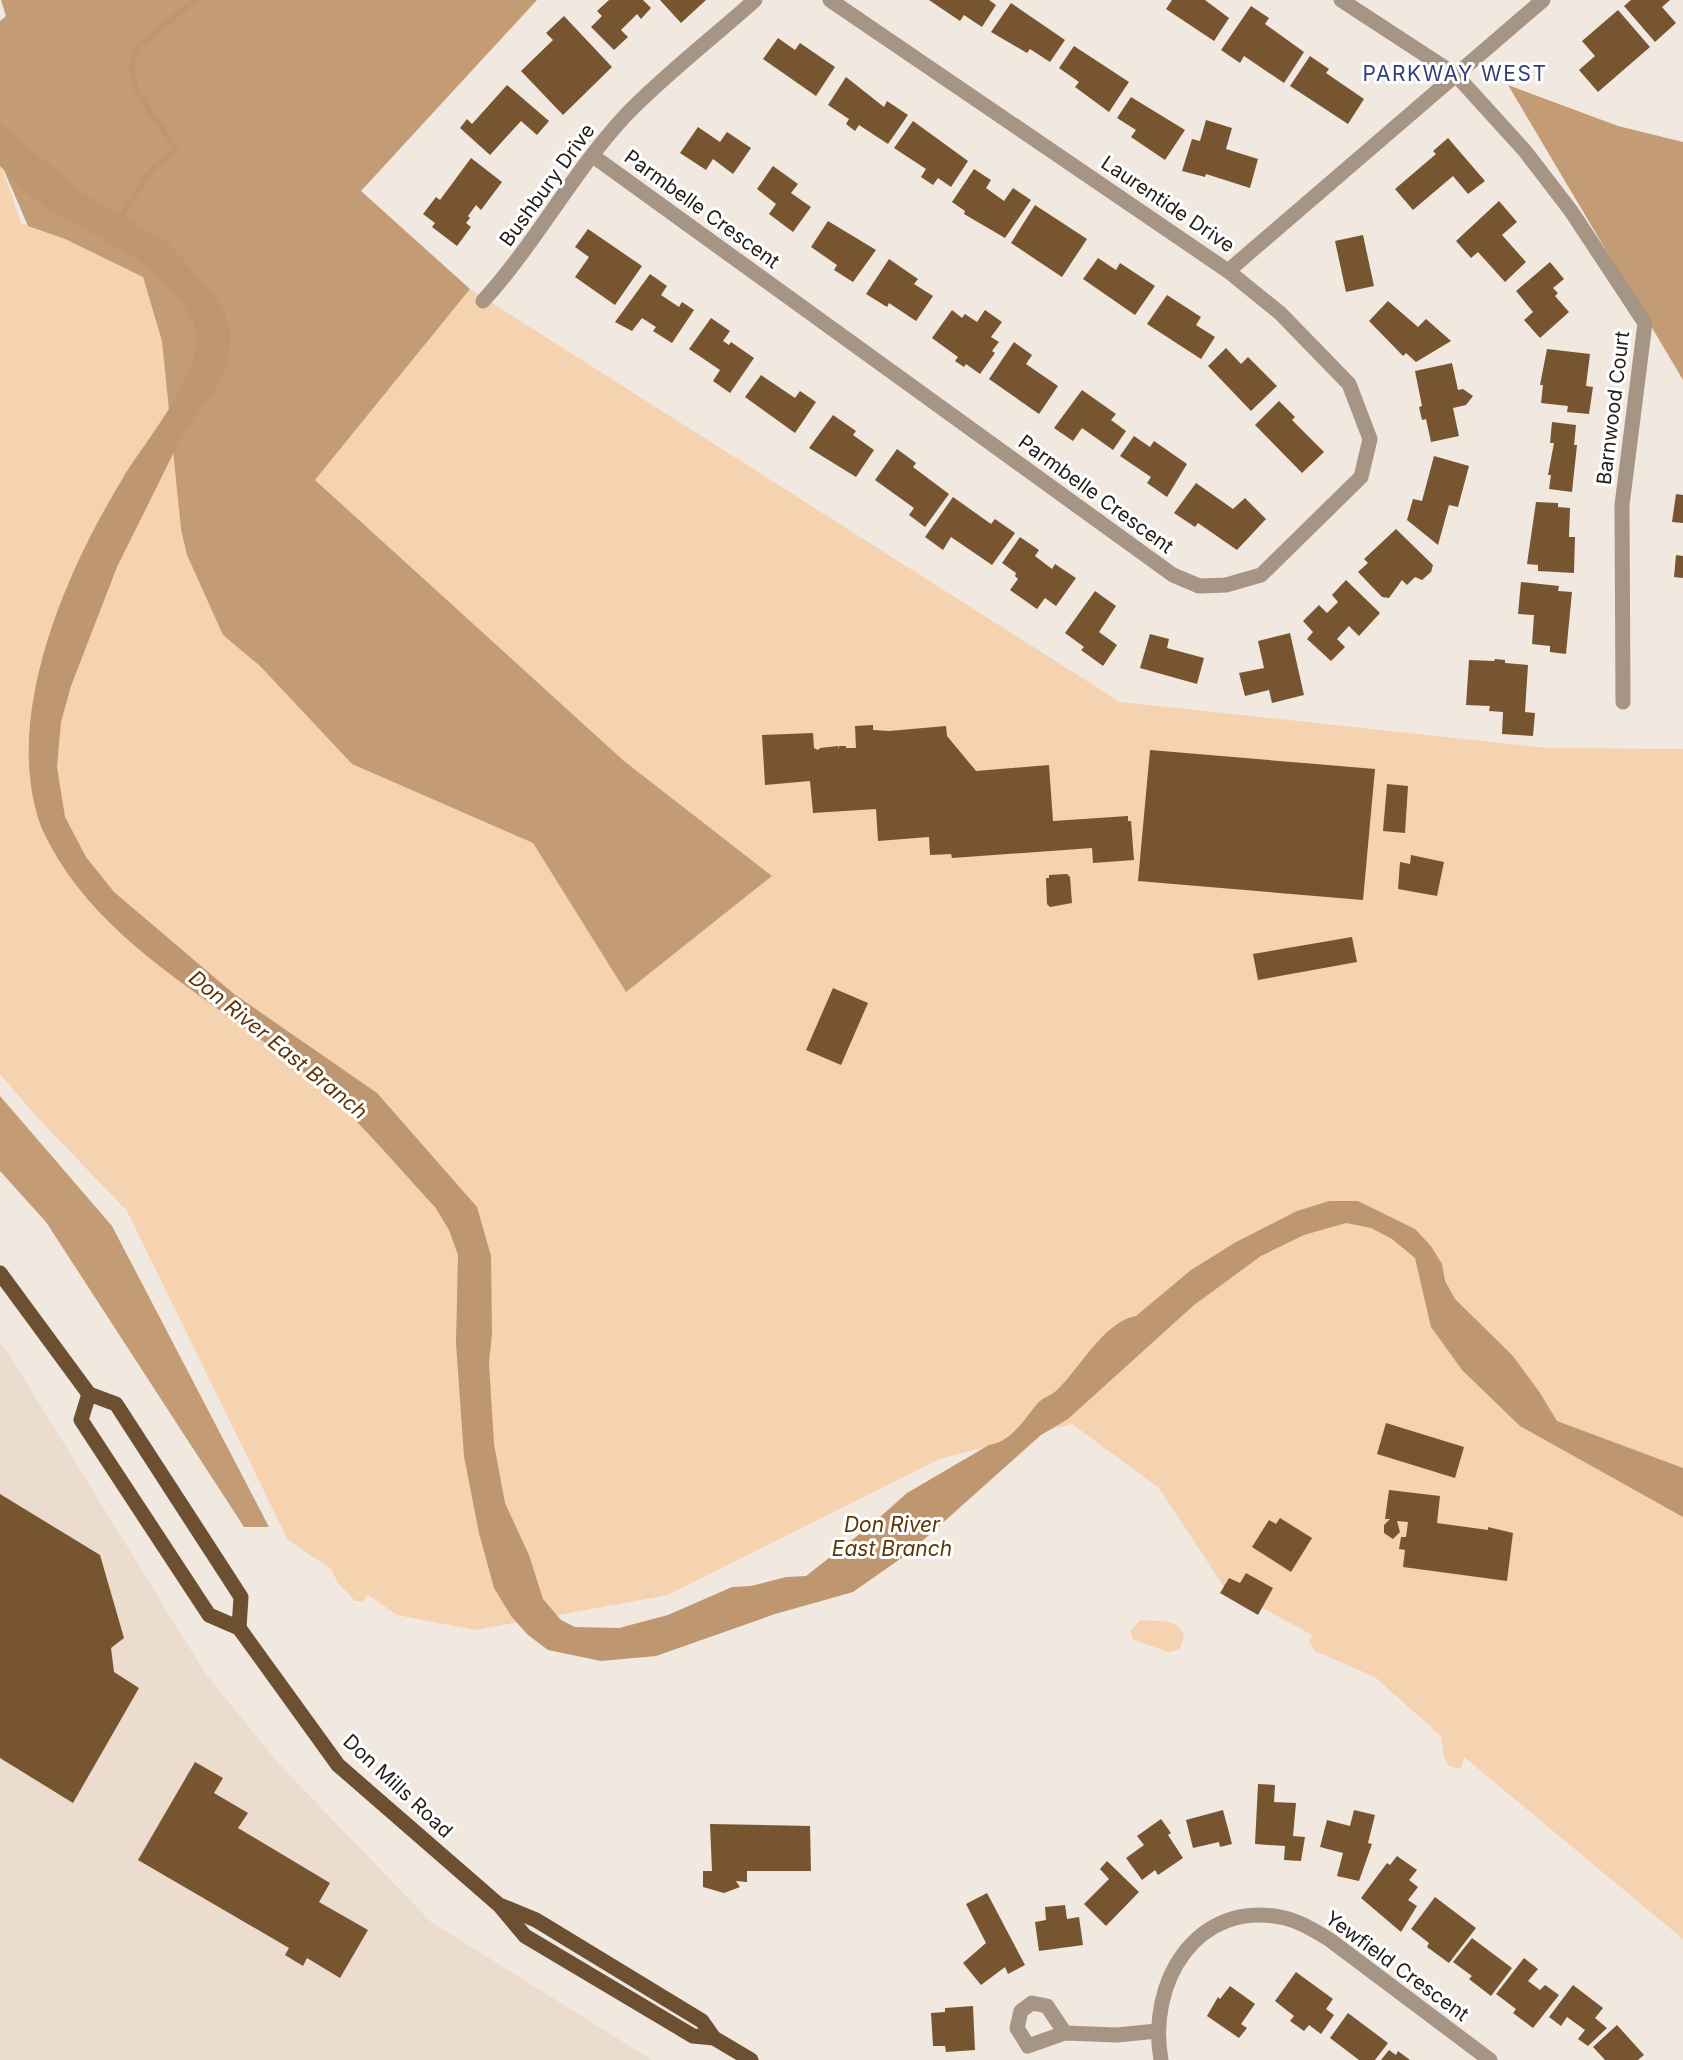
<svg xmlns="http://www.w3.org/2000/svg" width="1683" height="2060" font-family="Inter,sans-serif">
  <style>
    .built { fill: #ebdcce }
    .green { fill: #f5d2b0 }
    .forest { fill: #c39c76 }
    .water { fill: #be9771 }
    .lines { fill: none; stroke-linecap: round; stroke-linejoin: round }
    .stream { stroke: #be9771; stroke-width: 6 }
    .building { fill: #785531 }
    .minor { stroke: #a69584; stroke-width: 15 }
    .major { stroke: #6d4f31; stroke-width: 15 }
    .labels { text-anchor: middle; stroke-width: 6; stroke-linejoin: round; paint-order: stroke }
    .street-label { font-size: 20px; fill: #221e1b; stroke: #fff }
    .neighbourhood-label { font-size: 21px; letter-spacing: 1.5px; fill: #363e79; stroke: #fff }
    .water-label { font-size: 21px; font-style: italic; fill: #5c3605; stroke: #fff }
  </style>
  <rect width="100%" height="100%" fill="#f1e8e0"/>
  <polygon class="built" points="0,1344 9,1354 205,1673 279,1764 431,1922 652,2060 0,2060"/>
  <g class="green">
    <polygon points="0,161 21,223 65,239 143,277 162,341 172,423 223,635 260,666 352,764 533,843 563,889 771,875 624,761 315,480 470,289 1120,702 1548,748 1683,749 1683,1939 1464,1757 1462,1766 1458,1769 1449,1766 1444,1758 1441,1736 1375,1677 1315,1651 1309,1642 1312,1635 1224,1587 1159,1488 1072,1424 940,1459 668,1595 476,1630 397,1615 368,1595 363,1601 355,1601 338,1583 331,1569 288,1540 127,1211 36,1116 0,1074"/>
    <path d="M1141,1620C1156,1622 1180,1617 1184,1637L1179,1650L1168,1652L1132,1639L1131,1630Z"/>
  </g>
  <g class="forest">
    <polygon points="1,0 537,0 361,191 470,289 315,480 624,761 772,876 626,992 533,843 352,764 260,666 223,635 187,555 181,529 162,341 143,277 65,239 28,226 0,161 0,21 6,16"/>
    <polygon points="1508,85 1618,126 1683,142 1683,380"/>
    <polygon points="0,1096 112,1226 269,1527 244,1527 46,1222 0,1171"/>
  </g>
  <path class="water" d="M0,123L85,194L168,243L199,277L223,308L231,329L228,362L219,383L181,438L117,567L71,686L61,722L57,767L65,817L86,857L114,892L234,994L377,1093L477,1207L491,1256L492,1334L489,1363L494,1444L505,1503L529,1555L543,1599L561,1620L575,1627L619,1628L668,1615L732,1587L751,1586L786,1577L806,1576L870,1526L907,1493L989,1445C1011,1442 1023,1421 1037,1404C1042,1398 1050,1396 1056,1391C1080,1369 1103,1322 1136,1316L1191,1270L1236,1242L1297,1211L1329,1201H1358L1415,1229L1431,1246L1442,1264L1445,1281L1455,1299L1513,1356L1540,1393L1557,1421L1683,1468V1517L1520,1426L1462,1370L1431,1327L1415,1258L1392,1239L1371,1228L1346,1223L1304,1235L1261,1256L1194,1305L1068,1419L1041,1435L910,1552L853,1592L775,1614L656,1656L601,1661L548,1650L528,1635L511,1616L494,1588L479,1533L464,1456L456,1343L458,1255L449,1230L435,1207C394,1163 354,1114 308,1076C215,998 95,944 42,829C0,720 66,571 123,478C144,442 212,364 193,322C165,262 97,240 45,207C29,197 14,180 0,166Z"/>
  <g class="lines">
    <path class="stream" d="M117,223L146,177L154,167L176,151C161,116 115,88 139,46L195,0"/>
  </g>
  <g class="building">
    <polygon points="609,0 643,0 651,8 641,19 637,14 621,30 628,37 614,50 591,27 602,16 597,11"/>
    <polygon points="660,0 706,0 681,23"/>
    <polygon points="929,0 989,0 996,5 982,27 964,15 960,21"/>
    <polygon points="1172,0 1205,0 1229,18 1214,41 1166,9"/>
    <polygon points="1631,0 1670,0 1662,7 1676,23 1655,42 1624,6"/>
    <polygon points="1011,3 1065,40 1050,62 1030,49 1027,53 991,32"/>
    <polygon points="1251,6 1269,18 1265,24 1304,52 1284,83 1244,56 1240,63 1221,50"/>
    <polygon points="1618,10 1650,47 1598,92 1579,70 1595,56 1582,41"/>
    <polygon points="564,16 612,67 563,115 521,71 553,40 546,33"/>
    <polygon points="778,38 795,50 800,43 835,67 816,96 763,59"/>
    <polygon points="1074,46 1129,82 1109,112 1075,87 1079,82 1059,68"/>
    <polygon points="1310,56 1329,69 1326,73 1364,99 1348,124 1290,86"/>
    <polygon points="846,77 884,107 887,101 908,115 888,144 859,125 855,131 846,124 849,119 828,105"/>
    <polygon points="507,85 549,121 537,135 521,121 490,155 460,128 467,119 472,124"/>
    <polygon points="1131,97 1185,130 1165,160 1131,137 1136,130 1117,118"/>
    <polygon points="1206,120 1232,128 1226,149 1258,159 1250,188 1206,174 1205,177 1182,171 1192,139 1200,141"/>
    <polygon points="913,121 968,161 951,187 938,178 933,185 921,177 926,169 894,148"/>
    <polygon points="698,127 720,142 727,132 751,148 733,174 713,159 706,170 680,153"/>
    <polygon points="1448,138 1485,181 1468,194 1453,176 1413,210 1395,189 1436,154 1433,151"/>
    <polygon points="471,158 502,182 481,210 476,205 468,216 470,218 466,223 471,227 457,246 432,227 435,223 423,214 436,197 440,200"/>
    <polygon points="773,166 798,184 791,193 811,207 793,232 769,214 776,204 757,189"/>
    <polygon points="974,169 991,180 986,188 1004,201 1013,188 1031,200 1005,238 964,214 965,211 952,202"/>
    <polygon points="1499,201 1517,222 1502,235 1526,262 1505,282 1478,252 1471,258 1456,241"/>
    <polygon points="1035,205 1087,239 1062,277 1011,243"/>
    <polygon points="828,221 876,250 853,282 834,270 837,265 811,247"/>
    <polygon points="588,229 642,266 615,305 575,277 589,257 575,247"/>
    <polygon points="1363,235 1374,286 1346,292 1335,241"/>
    <polygon points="1098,258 1116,270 1120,263 1155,286 1135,315 1083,279"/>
    <polygon points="889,259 918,279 914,284 933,296 916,321 889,303 887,307 866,294"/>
    <polygon points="1550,262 1564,279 1553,288 1558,293 1555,296 1569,312 1540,338 1524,320 1533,312 1516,291"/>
    <polygon points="650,274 667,286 661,295 679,307 682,302 694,310 672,343 653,331 656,327 642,318 632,331 615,322"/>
    <polygon points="1167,295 1201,317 1196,325 1215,337 1201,359 1147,324"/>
    <polygon points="1388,301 1418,327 1426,319 1451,341 1416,362 1406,353 1403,356 1369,321"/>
    <polygon points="952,310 962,318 965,314 977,322 985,310 1002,322 991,337 999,342 992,351 995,353 980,374 966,364 964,367 955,361 958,357 932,338"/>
    <polygon points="711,318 730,331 723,341 729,345 731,342 754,358 730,393 713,381 720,370 689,349"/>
    <polygon points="1014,342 1032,355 1026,364 1058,386 1039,414 989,379"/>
    <polygon points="1226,348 1241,364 1248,357 1277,386 1251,411 1208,366"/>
    <polygon points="1547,349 1590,354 1586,386 1593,387 1589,414 1567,412 1568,406 1541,403 1543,385 1540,385"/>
    <polygon points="1452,363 1458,390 1463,389 1473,396 1466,405 1453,408 1459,436 1431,442 1426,419 1422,420 1419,407 1422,406 1415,371"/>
    <polygon points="761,375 795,398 800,391 816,402 795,433 745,397"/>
    <polygon points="1082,390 1116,414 1111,420 1126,431 1113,450 1082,428 1073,441 1054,428"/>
    <polygon points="1279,401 1295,417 1292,420 1324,452 1302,473 1255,425"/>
    <polygon points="833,415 856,431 853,435 874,450 856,477 809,448"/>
    <polygon points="1552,422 1576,425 1574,445 1577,445 1572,492 1549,489 1551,475 1548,475 1554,443 1550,443"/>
    <polygon points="1134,436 1150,447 1154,441 1187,464 1167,497 1147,483 1151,477 1120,456"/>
    <polygon points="897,449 916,463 913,467 949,494 925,527 909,515 914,508 875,480"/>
    <polygon points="1434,456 1469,466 1458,507 1449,505 1438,545 1407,520 1413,499 1422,501"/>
    <polygon points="1196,483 1233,509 1245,498 1266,519 1237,550 1198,523 1195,527 1174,513"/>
    <polygon points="1676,494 1683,495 1683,523 1672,522"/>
    <polygon points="953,497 991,524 995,519 1015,533 992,565 951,537 943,550 925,537"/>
    <polygon points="1536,502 1558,503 1558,507 1570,508 1569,537 1575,537 1574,573 1538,571 1538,565 1527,564"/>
    <polygon points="1396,529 1433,565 1431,572 1422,580 1415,577 1407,585 1402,580 1389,598 1382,597 1358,572 1368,563 1364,559"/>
    <polygon points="1020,537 1039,550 1035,556 1052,569 1055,564 1076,578 1056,606 1045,598 1037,609 1010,590 1018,579 1015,576 1016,573 1002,563"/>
    <polygon points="1676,555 1683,556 1683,578 1674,577"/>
    <polygon points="1346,580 1380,613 1359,636 1349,626 1337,639 1345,647 1331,661 1307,639 1313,632 1303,621 1319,605 1327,613 1338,602 1332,595"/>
    <polygon points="1521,582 1559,586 1558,591 1572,592 1566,654 1550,652 1550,646 1532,644 1534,615 1518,614"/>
    <polygon points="1095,591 1116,606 1099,632 1117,645 1103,666 1081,650 1084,647 1065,633"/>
    <polygon points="1290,633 1304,695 1272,703 1269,690 1245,696 1239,673 1264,668 1258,641"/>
    <polygon points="1150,634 1169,639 1167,648 1204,658 1197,684 1140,668"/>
    <polygon points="1495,659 1505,660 1505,663 1528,665 1525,712 1535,713 1533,736 1502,734 1503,712 1489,711 1490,706 1466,705 1469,660 1494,661"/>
    <polygon points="873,725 873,730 889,731 946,726 947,736 976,771 1049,765 1053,821 1128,816 1128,821 1131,821 1134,860 1093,863 1092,848 952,858 951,854 930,855 929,837 878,841 876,809 813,813 810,781 765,785 762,735 813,733 814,748 818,750 820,748 838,746 839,749 839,746 846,746 846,748 856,748 855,726"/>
    <polygon points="1150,750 1375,769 1363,900 1138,881"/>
    <polygon points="1387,784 1408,786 1405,833 1383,831"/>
    <polygon points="1411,855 1444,862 1437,896 1398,889 1400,862 1410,864"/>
    <polygon points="1067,874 1070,877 1072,903 1050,907 1047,904 1046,878 1049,878 1049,875"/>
    <polygon points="1352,937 1357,962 1258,980 1253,954"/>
    <polygon points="833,988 868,1003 841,1065 806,1050"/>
    <polygon points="1386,1423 1464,1447 1455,1478 1377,1454"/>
    <polygon points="1389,1490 1440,1496 1437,1523 1488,1530 1488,1527 1513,1533 1507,1581 1403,1567 1405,1550 1399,1549 1401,1537 1406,1537 1408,1522 1397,1521 1400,1532 1393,1539 1384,1533 1384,1525 1390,1519 1385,1519"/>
    <polygon points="0,1494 100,1555 124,1638 111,1648 114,1672 139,1688 73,1803 0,1758"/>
    <polygon points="1280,1518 1312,1538 1291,1572 1252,1547 1269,1520 1276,1524"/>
    <polygon points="1246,1573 1273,1588 1258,1615 1220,1593 1229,1578 1240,1583"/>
    <polygon points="195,1762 223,1778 214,1793 248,1813 238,1828 330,1883 319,1902 368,1930 340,1978 307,1958 303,1966 285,1955 289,1948 138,1860"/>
    <polygon points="1258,1784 1275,1785 1274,1802 1296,1803 1293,1836 1305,1837 1301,1861 1284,1860 1285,1846 1255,1844"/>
    <polygon points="1223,1810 1232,1844 1220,1847 1219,1842 1193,1848 1186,1820"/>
    <polygon points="1354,1810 1375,1815 1368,1843 1372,1844 1359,1881 1337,1876 1343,1853 1320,1847 1327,1820 1350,1826"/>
    <polygon points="1161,1819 1171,1833 1168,1835 1183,1858 1158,1875 1155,1870 1142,1880 1126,1858 1144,1845 1137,1836"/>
    <polygon points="710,1824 810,1826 811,1871 747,1871 747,1882 736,1881 740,1887 724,1893 703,1887 703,1871 712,1871"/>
    <polygon points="1397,1856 1417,1870 1409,1880 1418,1887 1408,1900 1417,1906 1401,1932 1361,1898 1387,1863 1390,1865"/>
    <polygon points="1107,1861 1139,1892 1106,1926 1084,1904 1109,1879 1100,1869"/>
    <polygon points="987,1893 1025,1965 1008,1974 1005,1967 981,1985 963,1963 986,1943 966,1904"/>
    <polygon points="1435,1897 1476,1928 1449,1963 1427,1947 1429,1943 1411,1929"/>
    <polygon points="1065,1905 1067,1919 1079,1917 1083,1945 1039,1951 1035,1922 1046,1920 1045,1907"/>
    <polygon points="1472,1938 1512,1968 1491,1996 1469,1979 1472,1976 1453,1962"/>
    <polygon points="1524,1958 1538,1969 1528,1981 1540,1990 1545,1985 1559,1995 1533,2028 1513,2013 1516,2009 1496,1994"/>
    <polygon points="1296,1972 1333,1999 1326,2009 1334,2015 1321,2034 1309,2025 1304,2031 1290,2021 1294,2016 1275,2001"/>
    <polygon points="1573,1985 1603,2008 1595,2018 1607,2028 1588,2046 1578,2039 1585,2030 1567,2017 1561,2026 1549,2017"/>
    <polygon points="1230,1986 1255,2004 1241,2024 1247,2028 1239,2038 1207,2016 1218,1997 1220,1999"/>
    <polygon points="973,2006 975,2050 946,2052 945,2046 933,2046 931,2013 945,2012 945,2008"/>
    <polygon points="1348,2013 1388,2043 1375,2060 1359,2060 1330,2038"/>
    <polygon points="1617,2025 1644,2055 1638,2060 1605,2060 1593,2047"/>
    <polygon points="1389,2050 1396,2055 1398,2051 1410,2060 1381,2060"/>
  </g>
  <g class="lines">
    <g class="minor">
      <polyline points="1341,0 1456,75 1525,151 1571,211 1645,323 1622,505 1623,702"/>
      <polyline points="593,156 1173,575 1199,586 1226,585 1261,575 1361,477 1370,439 1349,384 1280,313 1228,271 830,0"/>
      <polyline points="1228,271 1543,0"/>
      <path d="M483,301C536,243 572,173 625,116C663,76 714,37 755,0"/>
      <polyline points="1065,2033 1028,2046 1017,2028 1021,2011 1032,2003 1047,2006 1065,2033 1117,2035 1157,2031"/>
      <path d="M1161,2060C1147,1983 1196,1898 1285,1918C1301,1922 1316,1931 1330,1940L1490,2060"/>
    </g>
    <g class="major">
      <polyline points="0,1273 89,1394 116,1404 241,1597 239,1628"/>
      <polyline points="89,1394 81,1420 209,1615 239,1628 338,1765 499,1905 525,1936 693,2036 714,2038"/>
      <polyline points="502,1906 536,1920 702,2021 714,2038 751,2060"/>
    </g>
  </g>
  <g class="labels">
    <g class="street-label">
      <text transform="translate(547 185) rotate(-54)" y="7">Bushbury Drive</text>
      <text transform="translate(1168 204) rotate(34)" y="7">Laurentide Drive</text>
      <text transform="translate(702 209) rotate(36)" y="7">Parmbelle Crescent</text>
      <text transform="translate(1613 408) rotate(-83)" y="7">Barnwood Court</text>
      <text transform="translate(1096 494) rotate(36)" y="7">Parmbelle Crescent</text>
      <text transform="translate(398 1786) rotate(43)" y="7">Don Mills Road</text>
      <text transform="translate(1397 1966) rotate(36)" y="7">Yewfield Crescent</text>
    </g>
    <g class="neighbourhood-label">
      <text x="1455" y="81">PARKWAY WEST</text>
    </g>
    <g class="water-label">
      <text transform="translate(278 1045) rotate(39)" y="7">Don River East Branch</text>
      <text x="892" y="1532">Don River<tspan x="892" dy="24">East Branch</tspan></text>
    </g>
  </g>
</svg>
